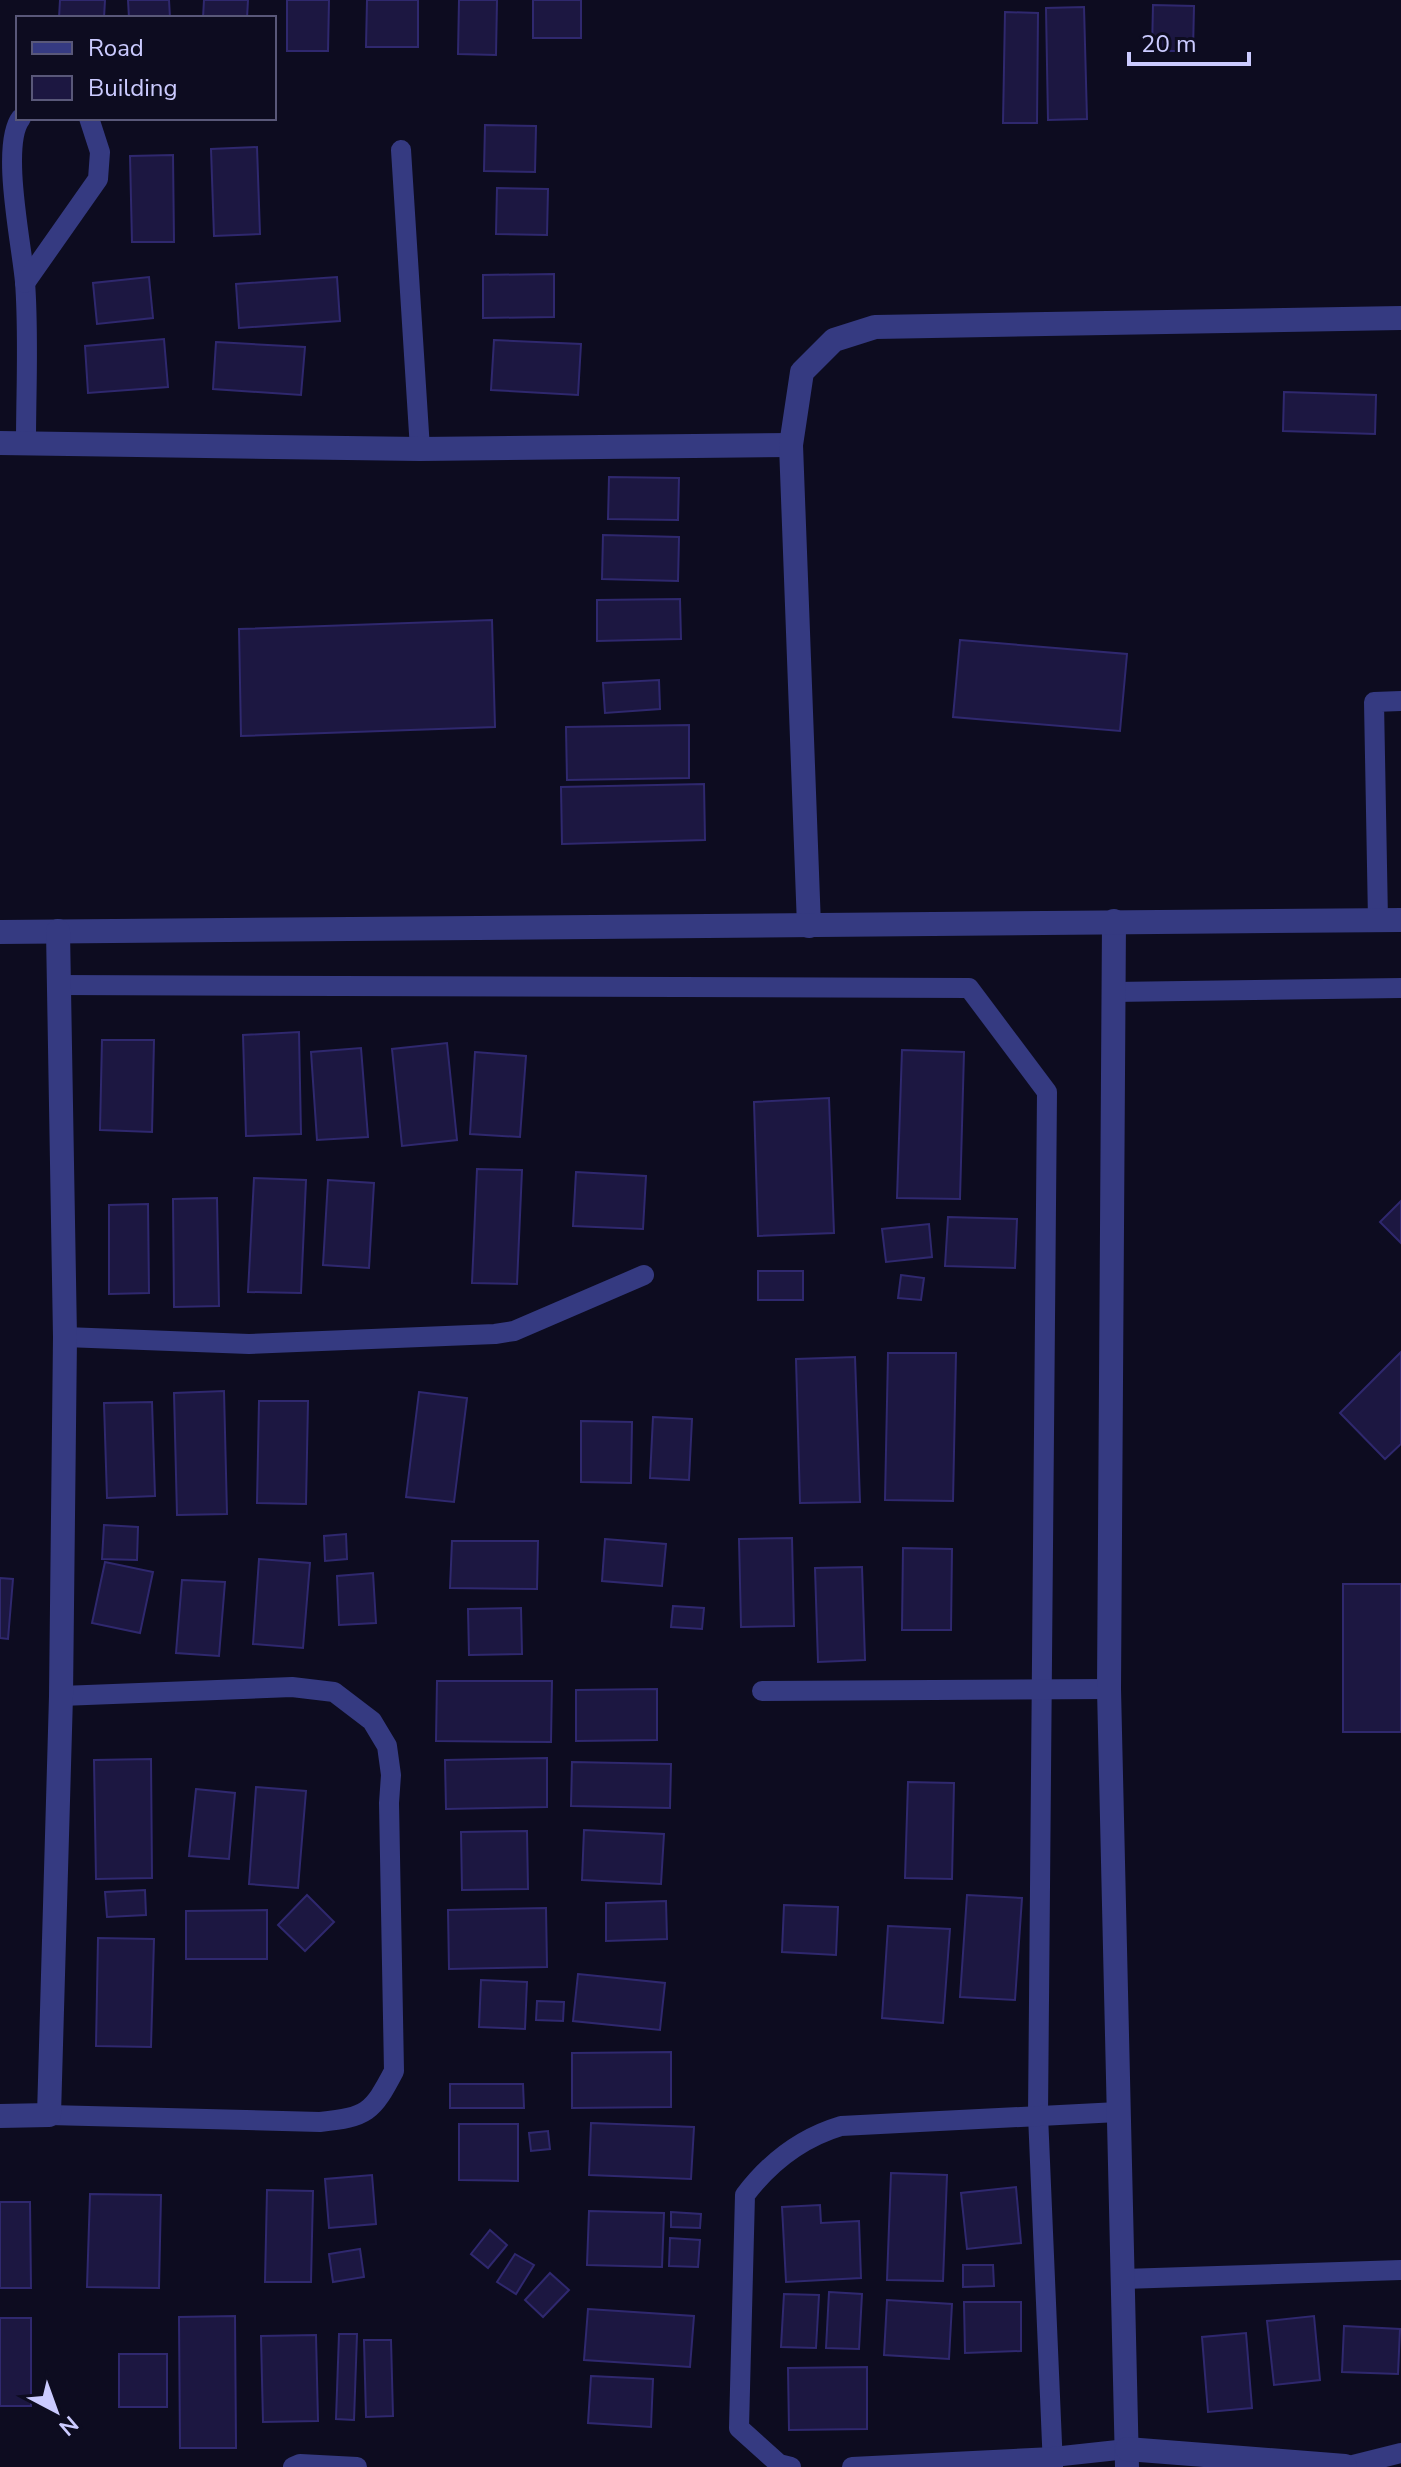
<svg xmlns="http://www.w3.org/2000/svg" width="1401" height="2467" font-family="'Nunito Sans',sans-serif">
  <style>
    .building { fill: #1c1741; stroke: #2f286e; stroke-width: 2 }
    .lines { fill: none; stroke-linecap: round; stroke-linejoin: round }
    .lane { stroke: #353a81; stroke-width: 20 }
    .street { stroke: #353a81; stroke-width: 24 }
  </style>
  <rect width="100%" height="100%" fill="#0d0c20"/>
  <g class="building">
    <polygon points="60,0 105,0 104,18 59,18"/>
    <polygon points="128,0 169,0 170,18 129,18"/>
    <polygon points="204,0 248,0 247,18 203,18"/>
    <polygon points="287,0 329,0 328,51 287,51"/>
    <polygon points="367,0 418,0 418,47 366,47"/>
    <polygon points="459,0 497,0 496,55 458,54"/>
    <rect x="533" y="0" width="48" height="38"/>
    <polygon points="1153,5 1194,6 1193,51 1152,51"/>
    <polygon points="1084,7 1087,119 1048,120 1046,8"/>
    <polygon points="1005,12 1038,13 1037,123 1003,123"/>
    <polygon points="485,125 536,126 535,172 484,171"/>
    <polygon points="257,147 260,234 214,236 211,149"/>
    <polygon points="173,155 174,242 132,242 130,156"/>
    <polygon points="497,188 548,189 547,235 496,234"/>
    <polygon points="554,274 554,317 483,318 483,275"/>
    <polygon points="149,277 153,318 97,324 93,283"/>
    <polygon points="337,277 340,321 239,328 236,284"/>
    <polygon points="164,339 168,387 88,393 85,346"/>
    <polygon points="494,340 581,344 578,395 491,390"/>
    <polygon points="216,342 305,347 301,395 213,389"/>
    <polygon points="1284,392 1376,395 1375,434 1283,431"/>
    <polygon points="609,477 679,478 678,520 608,519"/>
    <polygon points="603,535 679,537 678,581 602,579"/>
    <polygon points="680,599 681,639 597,641 597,600"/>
    <polygon points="492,620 495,727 241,736 239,629"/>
    <polygon points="960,640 1127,654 1120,731 953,717"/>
    <polygon points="659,680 660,709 605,713 603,683"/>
    <polygon points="689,725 689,778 567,780 566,727"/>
    <polygon points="704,784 705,840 562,844 561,787"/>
    <polygon points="299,1032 301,1134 246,1136 243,1035"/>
    <polygon points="102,1040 154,1040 152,1132 100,1130"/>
    <polygon points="447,1043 457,1140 402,1146 392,1049"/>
    <polygon points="361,1048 368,1137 317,1140 311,1052"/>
    <polygon points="902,1050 964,1052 960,1199 897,1198"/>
    <polygon points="475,1052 526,1056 520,1137 470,1134"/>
    <polygon points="829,1098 834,1233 758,1236 754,1102"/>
    <polygon points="477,1169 522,1170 517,1284 472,1283"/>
    <polygon points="576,1172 646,1176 643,1229 573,1226"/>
    <polygon points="254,1178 306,1180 301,1293 248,1292"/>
    <polygon points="328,1180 374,1183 369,1268 323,1265"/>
    <polygon points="217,1198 219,1306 174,1307 173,1199"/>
    <polygon points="1401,1201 1401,1243 1380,1222"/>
    <polygon points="148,1204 149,1293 109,1294 109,1205"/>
    <polygon points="948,1217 1017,1219 1015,1268 945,1266"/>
    <polygon points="929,1224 932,1257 886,1262 882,1229"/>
    <rect x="758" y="1271" width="45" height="29"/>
    <polygon points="901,1275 924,1278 921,1300 898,1298"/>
    <polygon points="1401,1352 1401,1444 1385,1459 1340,1413"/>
    <polygon points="888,1353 956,1353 953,1501 885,1500"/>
    <polygon points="855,1357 860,1502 800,1503 796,1359"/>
    <polygon points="224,1391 227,1514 177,1515 174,1393"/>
    <polygon points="419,1392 467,1398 454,1502 406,1497"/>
    <polygon points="259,1401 308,1401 306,1504 257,1503"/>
    <polygon points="152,1402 155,1496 107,1498 104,1403"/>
    <polygon points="653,1417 692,1419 689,1480 650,1478"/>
    <polygon points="581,1421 632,1422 631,1483 581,1482"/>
    <polygon points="104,1525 138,1527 137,1560 102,1559"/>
    <polygon points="346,1534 347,1559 325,1561 324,1536"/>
    <polygon points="792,1538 794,1626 741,1627 739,1539"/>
    <polygon points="605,1539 666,1544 662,1586 602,1581"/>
    <polygon points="452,1541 538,1541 537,1589 450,1588"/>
    <polygon points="903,1548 952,1549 951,1630 902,1630"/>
    <polygon points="259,1559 310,1563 303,1648 253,1644"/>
    <polygon points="105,1562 153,1572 140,1633 92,1623"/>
    <polygon points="862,1567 865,1660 818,1662 815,1568"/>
    <polygon points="373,1573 376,1623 339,1625 337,1576"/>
    <polygon points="0,1578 13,1579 8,1639 0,1638"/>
    <polygon points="182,1580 225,1582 219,1656 176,1653"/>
    <rect x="1343" y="1584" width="58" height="148"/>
    <polygon points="673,1606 704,1608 702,1629 671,1627"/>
    <polygon points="521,1608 522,1654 469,1655 468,1609"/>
    <polygon points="437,1681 552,1681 551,1742 436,1741"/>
    <polygon points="657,1689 657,1740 576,1741 576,1690"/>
    <polygon points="547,1758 547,1807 446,1809 445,1760"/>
    <polygon points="151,1759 152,1878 96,1879 94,1760"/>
    <polygon points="572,1762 671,1764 670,1808 571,1806"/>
    <polygon points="908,1782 954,1783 952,1879 905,1878"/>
    <polygon points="256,1787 306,1791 298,1888 249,1884"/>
    <polygon points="196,1789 235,1793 229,1859 189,1856"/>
    <polygon points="584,1830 664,1834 661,1884 582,1880"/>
    <polygon points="527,1831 528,1889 462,1890 461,1832"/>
    <polygon points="145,1890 146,1915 107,1917 105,1892"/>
    <polygon points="307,1895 334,1922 305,1951 278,1925"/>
    <polygon points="967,1895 1022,1898 1015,2000 960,1997"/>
    <polygon points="666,1901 667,1939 606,1941 606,1903"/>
    <polygon points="784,1905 838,1907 836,1955 782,1952"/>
    <polygon points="546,1908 547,1967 449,1969 448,1910"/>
    <polygon points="267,1910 267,1959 186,1959 186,1911"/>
    <polygon points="888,1926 950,1929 943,2023 882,2018"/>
    <polygon points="98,1938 154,1939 151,2047 96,2046"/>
    <polygon points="578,1974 665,1983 660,2030 573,2021"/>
    <polygon points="481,1980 527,1982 525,2029 479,2027"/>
    <polygon points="537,2001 564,2002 563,2021 536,2020"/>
    <polygon points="671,2052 671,2107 572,2108 572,2053"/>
    <polygon points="450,2084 523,2084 524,2108 450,2108"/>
    <polygon points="591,2123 694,2127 691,2179 589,2175"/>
    <polygon points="459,2124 518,2124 518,2181 459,2180"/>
    <polygon points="548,2131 550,2149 531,2151 529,2133"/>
    <polygon points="891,2173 947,2175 943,2281 887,2280"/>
    <polygon points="372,2175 376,2224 329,2228 325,2179"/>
    <polygon points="1016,2187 1021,2243 967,2249 961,2193"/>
    <polygon points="267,2190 313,2191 311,2282 265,2282"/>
    <polygon points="90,2194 161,2195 159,2288 87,2287"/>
    <polygon points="0,2202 30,2202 31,2288 0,2288"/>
    <polygon points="820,2205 821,2223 859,2221 861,2278 786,2282 782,2207"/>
    <polygon points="589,2211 664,2213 662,2267 587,2265"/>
    <polygon points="671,2212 701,2214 700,2228 671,2227"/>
    <polygon points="490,2230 507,2245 488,2268 471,2254"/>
    <polygon points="670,2238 700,2240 698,2267 669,2266"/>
    <polygon points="360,2249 364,2277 333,2282 329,2254"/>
    <polygon points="515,2254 534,2265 516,2294 497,2282"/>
    <polygon points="963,2265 993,2265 994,2286 963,2287"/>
    <polygon points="550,2273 569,2290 543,2317 525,2300"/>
    <polygon points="829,2292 862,2294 859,2349 826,2348"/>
    <polygon points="784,2294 819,2295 816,2348 781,2347"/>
    <polygon points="887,2300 952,2304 949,2359 884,2355"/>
    <polygon points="964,2302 1021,2302 1021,2351 965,2353"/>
    <polygon points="588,2309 694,2316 690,2367 584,2360"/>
    <polygon points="235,2316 236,2448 180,2448 179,2317"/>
    <polygon points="1314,2316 1320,2380 1274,2385 1267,2321"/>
    <rect x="0" y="2318" width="31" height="88"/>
    <polygon points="1344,2326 1400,2329 1398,2374 1342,2372"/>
    <polygon points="1246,2333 1252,2408 1208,2412 1202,2337"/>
    <polygon points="339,2334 357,2334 354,2420 336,2419"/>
    <polygon points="316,2335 318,2421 263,2422 261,2336"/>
    <polygon points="364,2340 391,2340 393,2416 366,2417"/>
    <rect x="119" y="2354" width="48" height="53"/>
    <polygon points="867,2367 867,2429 789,2430 788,2368"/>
    <polygon points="591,2376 653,2379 651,2427 588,2423"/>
  </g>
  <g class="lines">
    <g class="lane">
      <path d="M21,118C0,145 22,246 25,282C29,335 26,389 26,442"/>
      <polyline points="401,150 420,449"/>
      <polyline points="25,283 98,179 100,152 89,118"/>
      <polyline points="1378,920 1374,702 1401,701"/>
      <polyline points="58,985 969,988 1047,1092 1038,2115 1053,2467"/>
      <polyline points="1113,992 1401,988"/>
      <polyline points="65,1337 249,1344 495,1334 514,1331 644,1275"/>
      <polyline points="762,1691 1109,1689"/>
      <path d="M49,2115L320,2122C367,2117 372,2113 394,2071L389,1803L391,1775L387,1746L372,1721L334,1692L292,1687L61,1696"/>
      <polyline points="1123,2279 1401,2270"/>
      <polyline points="293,2467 300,2464 357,2467"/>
      <path d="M791,2467L779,2464L739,2428L745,2195C770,2162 801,2138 841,2126L1118,2112"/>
      <polyline points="852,2467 1053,2457 1127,2449"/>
      <polyline points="1345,2467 1401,2453"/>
    </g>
    <g class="street">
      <polyline points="0,443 420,449 791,445"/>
      <polyline points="1114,921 1109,1689 1127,2467"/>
      <polyline points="809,926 791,445 802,372 834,340 875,327 1401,318"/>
      <polyline points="0,932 1401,920"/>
      <polyline points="0,2116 49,2115 61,1696 65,1337 58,931"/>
      <polyline points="1127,2449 1345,2466"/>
    </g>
  </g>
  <rect x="16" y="16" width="260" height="104" fill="#0d0c20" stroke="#595879" stroke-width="2"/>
  <rect x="32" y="42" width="40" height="12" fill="#353a81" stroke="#595879" stroke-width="2"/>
  <text x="88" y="56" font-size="24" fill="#cbcbff">Road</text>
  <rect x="32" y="76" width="40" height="24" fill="#1c1741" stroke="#595879" stroke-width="2"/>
  <text x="88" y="96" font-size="24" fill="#cbcbff">Building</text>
  <g transform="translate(56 2411) rotate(139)" stroke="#0d0c20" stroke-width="6" paint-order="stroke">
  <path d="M0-6L14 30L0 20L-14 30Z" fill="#cbcbff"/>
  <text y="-12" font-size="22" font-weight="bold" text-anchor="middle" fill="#cbcbff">N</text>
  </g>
  <path d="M1129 52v12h120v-12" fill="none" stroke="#cbcbff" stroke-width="4"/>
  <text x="1141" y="52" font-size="24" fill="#cbcbff" stroke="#0d0c20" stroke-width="6" paint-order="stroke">20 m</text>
</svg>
